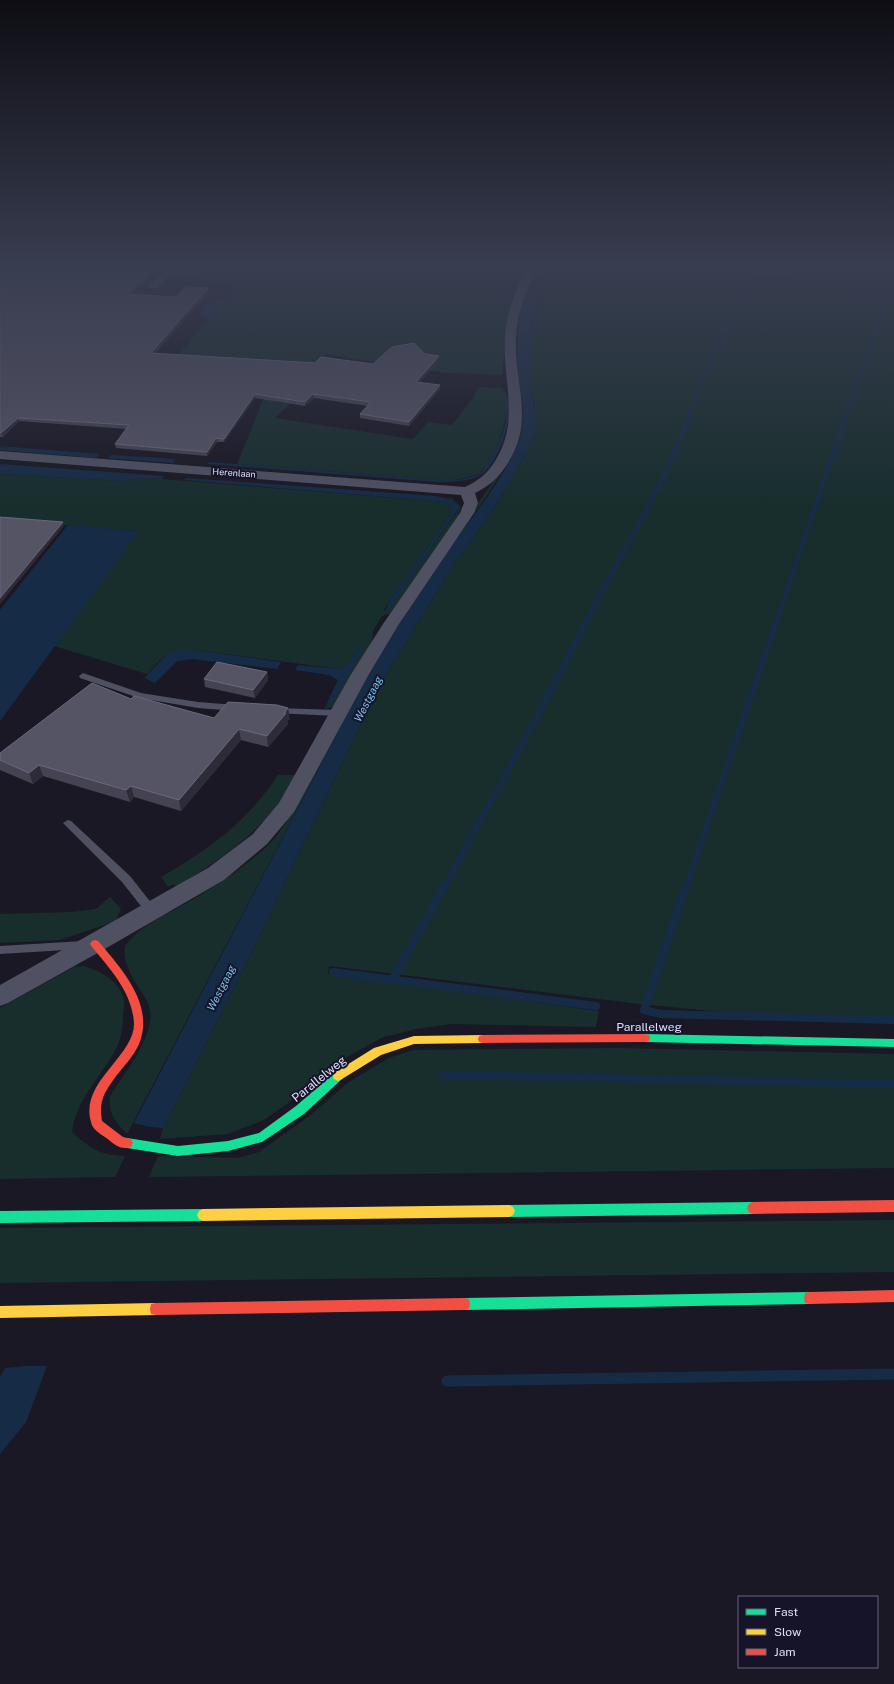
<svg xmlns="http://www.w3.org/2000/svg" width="894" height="1684" font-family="'Public Sans',sans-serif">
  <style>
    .green { fill: #182e2d }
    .water { fill: #162c46 }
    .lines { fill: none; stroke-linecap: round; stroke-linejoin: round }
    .stream-far4 { stroke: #162c46; stroke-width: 3.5 }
    .stream-far3 { stroke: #162c46; stroke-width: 5 }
    .stream-far2 { stroke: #162c46; stroke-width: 6 }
    .stream-far1 { stroke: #162c46; stroke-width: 8 }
    .stream { stroke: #162c46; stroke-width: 11 }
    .lane { fill: #4f5062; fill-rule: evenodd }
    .street { fill: #4f5062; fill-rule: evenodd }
    .fast { fill: #16e098; fill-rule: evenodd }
    .slow { fill: #ffcf43; fill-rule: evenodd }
    .jam { fill: #f24e42; fill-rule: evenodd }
    .wall { fill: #454352 }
    .shaded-wall { fill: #2d2b38 }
    .building { fill: #555464; stroke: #6b697c }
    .labels { text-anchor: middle; stroke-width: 4; stroke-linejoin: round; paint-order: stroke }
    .far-street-label { font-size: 9px; fill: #e0dffb; stroke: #161428 }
    .water-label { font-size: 11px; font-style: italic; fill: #7bc3ed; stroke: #161428 }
    .near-street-label { font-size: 12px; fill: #e0dffb; stroke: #161428 }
  </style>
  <rect width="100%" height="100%" fill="#1a1824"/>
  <g class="green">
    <path d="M190,268H346L390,273L417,268H526C508,303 506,336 502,375L449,373L412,369L327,354L275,401L290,404L275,418L413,439L428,422L452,425L473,398L478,387L502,388C515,404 496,464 479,473C470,478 458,479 449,481L237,464L279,361L178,355L241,282L180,278Z"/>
    <polygon points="549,268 728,268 722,275 894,293 894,1017 753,1015 640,1004 329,966 328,974 599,1011 596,1027 451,1024 417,1029 383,1037 340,1061 295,1098 264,1120 228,1134 160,1139 163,1128 247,962 380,684 451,569 500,499 531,445 535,404 530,388 527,388 526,384 534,313"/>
    <polygon points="732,268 894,268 894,292 727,274"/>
    <path d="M520,387L524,424L519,442L514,452L486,497L438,565L380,655L349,711L127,1134C115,1122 108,1113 110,1096C124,1074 155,1036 150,1010C149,1002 143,995 139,988C130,973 123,963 125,946C141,924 168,914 190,901C216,886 254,861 274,839C281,830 287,821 293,811L362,680L468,517L497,476Z"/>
    <path d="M0,474L121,481L144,478L162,479L445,502L452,509L450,515L388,603L384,610L387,611L459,509L455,502L447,498H452L461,507L458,514L459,515L394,612L382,616L373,631L372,646L337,706L324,709L327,703L332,704L362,645L346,666L339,669L194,650C167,651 165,654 147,674L54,646L138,531L0,520Z"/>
    <path d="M278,775H300C268,826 227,856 176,887L173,884L168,887L161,877C209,849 247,822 278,775Z"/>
    <polygon points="110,897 121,909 116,920 110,923 60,940 0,943 0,914 71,912 96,909"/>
    <path d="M83,966C99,970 119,980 124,999C125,1004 123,1012 123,1017C123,1027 121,1038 117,1047C102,1076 76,1099 72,1132C90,1148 99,1155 125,1156L115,1177L0,1179V1008L74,967Z"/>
    <polygon points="620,1048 894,1054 894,1168 149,1177 158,1156 238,1158 259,1152 308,1117 349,1082 389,1058 413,1050"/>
    <polygon points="894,1220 894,1272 0,1283 0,1228"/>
  </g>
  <g class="water">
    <path d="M346,268H417C404,276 362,272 346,268Z"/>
    <path d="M535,268H549C544,282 537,297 534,312C529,336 533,360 530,384L526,385L527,388H530L537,417L535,431L531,445L500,499L451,569L380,684L247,962L163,1128L150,1127L134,1123L349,711C377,661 406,611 439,563C466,524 500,486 519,442C529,418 519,393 518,368C515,332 520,300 535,268Z"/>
    <polygon points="657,268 723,274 728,268 732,268 727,274 783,279 894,293"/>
    <polygon points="227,298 209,319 201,316 201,312 204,306"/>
    <path d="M503,390C520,404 499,463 482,474C470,482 451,482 437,482L208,464L209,462L237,464L437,480C450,481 469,480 480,473C490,466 503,436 505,424C508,413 505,400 503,390Z"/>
    <polygon points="0,446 100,454 96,458 0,450"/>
    <polygon points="111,455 176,459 173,463 108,458"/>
    <polygon points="0,464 164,476 162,479 144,478 121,481 0,474"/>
    <path d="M187,478L436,496C444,498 456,499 459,508L388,611L385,612L388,603L450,515L452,509L445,502L184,480Z"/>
    <polygon points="68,525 139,531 0,721 0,610"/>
    <polygon points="362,645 365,645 332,704 327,703 338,680 329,675 295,670 298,665 339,669 346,666"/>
    <polygon points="179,650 194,650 281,662 277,669 192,659 177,661 155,683 144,678 168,653"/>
    <polygon points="27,1366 47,1366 26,1422 0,1454 0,1377 5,1368"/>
  </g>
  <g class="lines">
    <g class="stream-far4">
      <polyline points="697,393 723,334 754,278"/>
      <polyline points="686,422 696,397"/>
      <polyline points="844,422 888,293"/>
    </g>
    <g class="stream-far3">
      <polyline points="585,623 666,473 687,421"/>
      <polyline points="776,623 845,421"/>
    </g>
    <g class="stream-far2">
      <polyline points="444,887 531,728 586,622"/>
      <polyline points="686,887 776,622"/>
    </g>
    <g class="stream-far1">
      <polyline points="686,886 644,1010 661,1014 894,1020"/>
      <polyline points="333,972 596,1006"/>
      <polyline points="393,979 444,886"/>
      <polyline points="443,1075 894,1084"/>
    </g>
    <polyline class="stream" points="447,1381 894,1374"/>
    <g class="lane">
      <polygon points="83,673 141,693 198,702 236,705 240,708 236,711 198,708 139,698 80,678 79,676"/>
      <polygon points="276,708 338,710 342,713 338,716 273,713 272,711 273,709"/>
      <polygon points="68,820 71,821 130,876 156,909 157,912 156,915 148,915 122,882 63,823"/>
      <polygon points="83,941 87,942 88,945 87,948 83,949 0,954 0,946"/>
    </g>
    <g class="street">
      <polygon points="167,268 177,268 157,288 149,288 148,286 149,284"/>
      <path d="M527,268H537C526,290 517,313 516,338C514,383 535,420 508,463C499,477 490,486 475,493L478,503L474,513L399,624L368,676L294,812L267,844L224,880L103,950L8,1003L0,1006V985L208,868L253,834L279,803L350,676L383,624L460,513L464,503L461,495L0,459V451L465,487C482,479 491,470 499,454C519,416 502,377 505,337C506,313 516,290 527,268Z"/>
    </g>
    <g class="fast">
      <polygon points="645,1034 894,1039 894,1047 645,1042 641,1041 640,1038 641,1035"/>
      <polygon points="338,1071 342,1073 343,1076 342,1079 304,1114 262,1142 228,1151 178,1156 127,1148 123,1147 121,1143 123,1139 127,1138 178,1146 228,1141 259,1133 296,1106 334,1073"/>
      <polygon points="753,1202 757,1204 759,1208 757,1212 753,1214 509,1217 505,1215 503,1211 505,1207 509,1205"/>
      <polygon points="203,1209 207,1211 209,1215 207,1219 203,1221 0,1223 0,1211"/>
      <polygon points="810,1292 815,1293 816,1298 815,1303 810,1304 464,1310 459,1309 458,1304 459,1299 464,1298"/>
    </g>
    <g class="slow">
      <polygon points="483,1035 487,1036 488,1039 487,1042 483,1043 414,1044 381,1055 342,1079 338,1081 334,1079 333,1076 334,1073 374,1048 414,1036"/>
      <polygon points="509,1205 513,1207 515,1211 513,1215 509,1217 203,1221 199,1219 197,1215 199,1211 203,1209"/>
      <polygon points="156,1303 161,1304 162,1309 161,1314 156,1315 0,1318 0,1306"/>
    </g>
    <g class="jam">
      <path d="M95,940L98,941C122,969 155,1005 139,1044C134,1056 122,1068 114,1079C103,1094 99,1102 102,1121L123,1137L131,1139L133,1143L131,1147C122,1150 116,1146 109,1140C104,1136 96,1132 93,1127C91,1124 91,1121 90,1118C83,1080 135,1055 134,1023C132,992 110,969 92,947L90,944L92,941Z"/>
      <polygon points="645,1034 649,1035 650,1038 649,1041 645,1042 483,1043 479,1042 478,1039 479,1036 483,1035"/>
      <polygon points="894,1200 894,1212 753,1214 749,1212 747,1208 749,1204 753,1202"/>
      <polygon points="894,1290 894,1302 810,1304 805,1303 804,1298 805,1293 810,1292"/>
      <polygon points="464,1298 469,1299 470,1304 469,1309 464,1310 156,1315 151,1314 150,1309 151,1304 156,1303"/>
    </g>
  </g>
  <g class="wall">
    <polygon points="0,268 160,268 131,295 176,297 209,292 155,353 315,363 373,364 425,354 439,356 439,360 419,383 440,389 409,426 360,418 360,414 368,406 314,398 305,406 255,398 224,442 217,442 207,456 116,448 115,444 126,429 19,421 3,437 0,437"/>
    <polygon points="267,672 268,680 255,698 205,687 204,679"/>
    <polygon points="131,699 214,718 290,719 287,721 288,724 268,747 241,740 181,811 134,797 130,802 43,776 33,784 0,770 0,753"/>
  </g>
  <g class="shaded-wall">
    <polygon points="156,268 160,268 128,298 127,294"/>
    <polygon points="208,288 209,292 152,357 151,353"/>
    <polygon points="439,356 439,360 416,386 416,382"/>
    <polygon points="440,385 440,389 409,426 409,422"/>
    <polygon points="255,394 255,398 224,442 224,439"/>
    <polygon points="313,394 314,398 305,406 305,402"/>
    <polygon points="18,418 19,421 3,437 1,433"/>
    <polygon points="216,438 217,442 207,456 207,452"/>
    <polygon points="63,522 64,526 0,604 0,598"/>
    <polygon points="267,672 268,680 255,698 253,690"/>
    <polygon points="288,708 290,719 287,721 288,724 268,747 267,736"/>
    <polygon points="239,729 241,740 181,811 179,800"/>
    <polygon points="39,765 43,776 33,784 29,773"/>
    <polygon points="131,786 134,797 130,802 126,790"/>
  </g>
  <g class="building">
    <polygon points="0,268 156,268 127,294 176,297 186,287 208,288 151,353 315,363 321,357 373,364 392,347 414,343 425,354 439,356 416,382 440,385 409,422 360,414 371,402 313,394 305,402 255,394 224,439 216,438 207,452 115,444 129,425 18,418 1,433 0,433"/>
    <polygon points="0,517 63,522 0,598"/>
    <polygon points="217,662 267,672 253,690 204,679"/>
    <polygon points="92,683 131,699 134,696 214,718 228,702 277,705 288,708 284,713 286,713 267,736 239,729 179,800 131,786 126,790 39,765 29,773 0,760 0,753"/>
  </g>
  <linearGradient id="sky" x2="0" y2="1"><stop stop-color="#0e0d14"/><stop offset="0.53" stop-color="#383d50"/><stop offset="1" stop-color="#383d50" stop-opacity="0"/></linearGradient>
  <rect width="894" height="504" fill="url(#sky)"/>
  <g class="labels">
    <g class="far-street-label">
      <text transform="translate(234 473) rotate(4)" y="3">Herenlaan</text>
    </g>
    <g class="water-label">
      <text transform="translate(368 699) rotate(-63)" y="4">Westgaag</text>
      <text transform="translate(221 988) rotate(-63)" y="4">Westgaag</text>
    </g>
    <g class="near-street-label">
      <text x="649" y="1031">Parallelweg</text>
      <text transform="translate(319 1079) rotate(-39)" y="4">Parallelweg</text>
    </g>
  </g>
  <rect x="738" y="1596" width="140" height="72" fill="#161428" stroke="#67657c"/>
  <rect x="746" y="1609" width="20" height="6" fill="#16e098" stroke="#67657c"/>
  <text x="774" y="1616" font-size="12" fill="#e0dffb">Fast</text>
  <rect x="746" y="1629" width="20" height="6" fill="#ffcf43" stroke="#67657c"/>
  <text x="774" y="1636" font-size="12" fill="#e0dffb">Slow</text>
  <rect x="746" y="1649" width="20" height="6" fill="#f24e42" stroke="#67657c"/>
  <text x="774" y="1656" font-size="12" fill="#e0dffb">Jam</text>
</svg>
